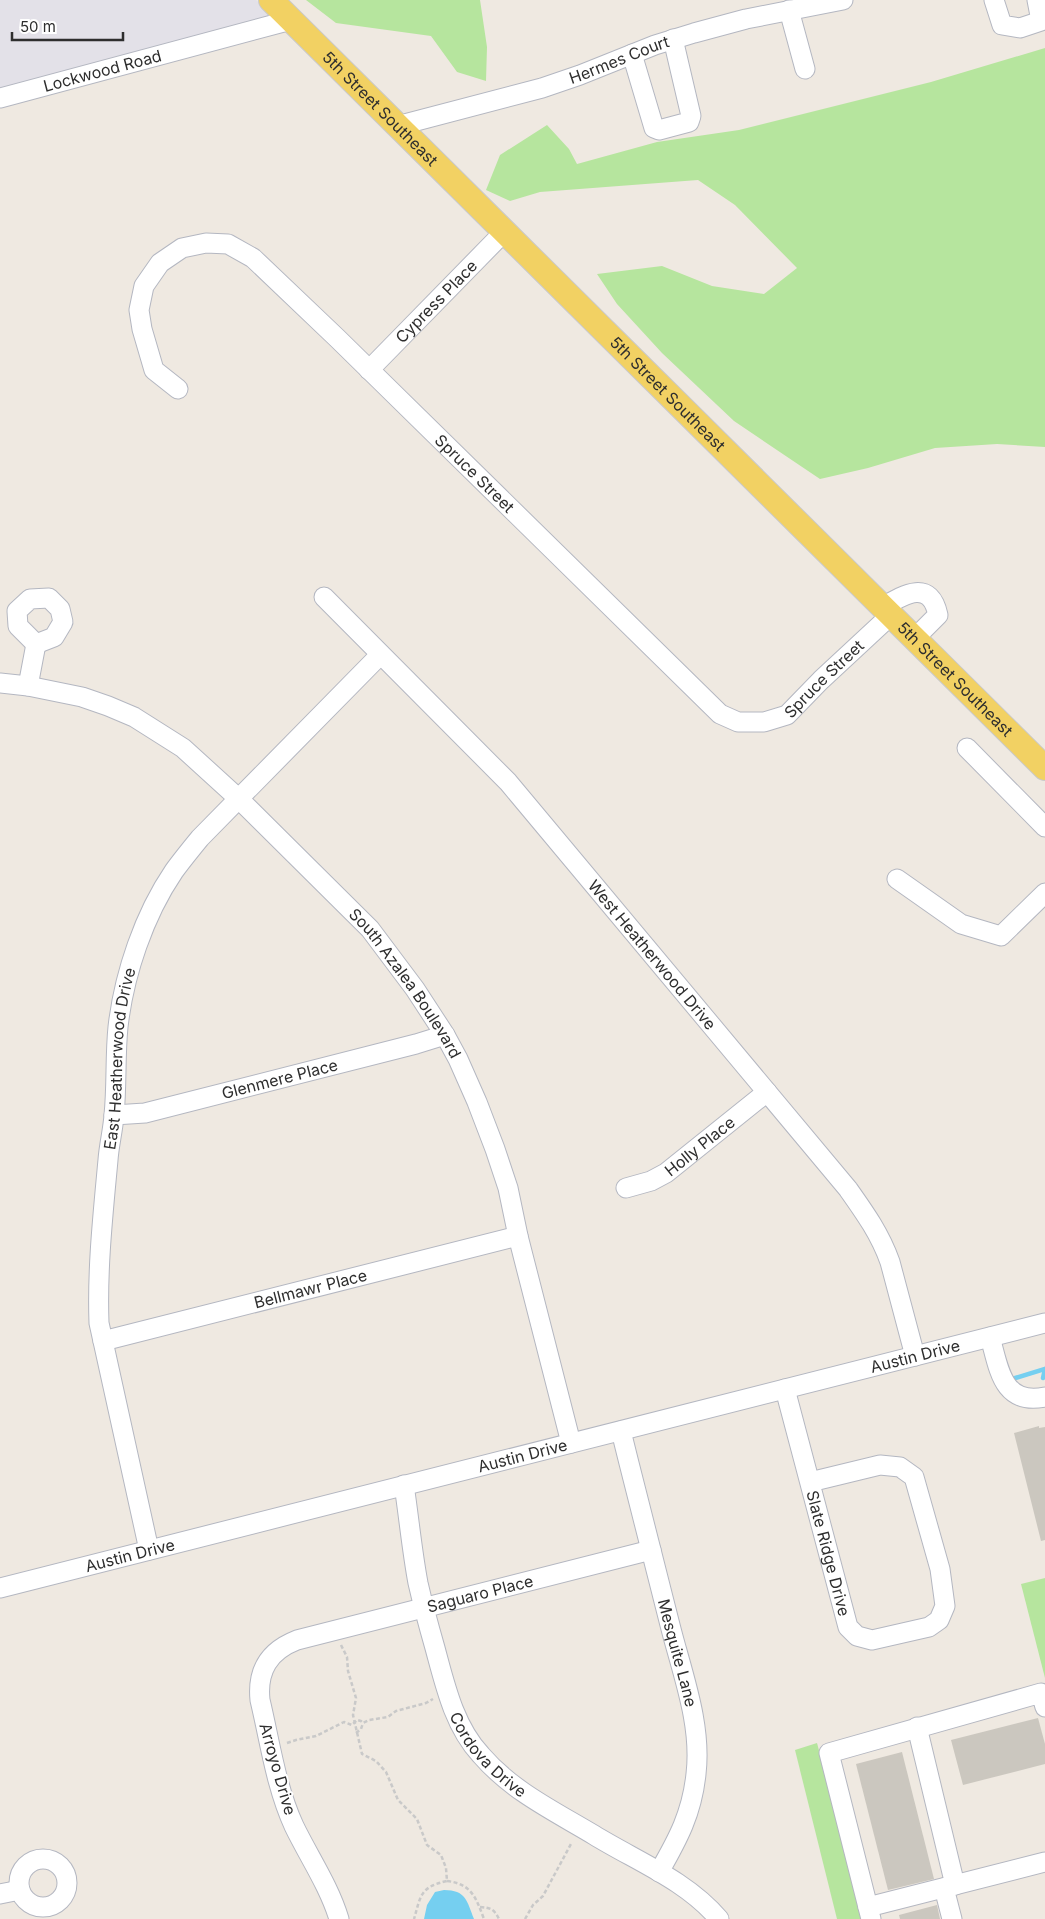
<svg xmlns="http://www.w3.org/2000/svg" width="1045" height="1919" font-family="Inter,sans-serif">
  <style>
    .industrial { fill: #e3e1e8 }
    .green { fill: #b6e59e }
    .water { fill: #75cff0 }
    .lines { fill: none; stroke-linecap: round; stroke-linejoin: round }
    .stream { stroke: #75cff0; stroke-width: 4.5 }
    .building { fill: #cbc7bf }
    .minor-casing { stroke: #b4b7c1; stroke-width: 21 }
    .major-casing { stroke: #c9c9c9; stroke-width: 26 }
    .path { stroke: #c9c9c9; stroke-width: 2.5; stroke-dasharray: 4 2.5; stroke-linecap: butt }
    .minor { stroke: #fff; stroke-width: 19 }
    .major { stroke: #f2d163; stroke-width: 24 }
    .labels { text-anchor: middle; stroke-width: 4; stroke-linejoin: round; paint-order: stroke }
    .street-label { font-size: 16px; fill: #2e2e2e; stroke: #fff }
  </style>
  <rect width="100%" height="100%" fill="#efe9e1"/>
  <polygon class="industrial" points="0,0 256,0 275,18 0,89"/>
  <g class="green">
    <polygon points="306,0 480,0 487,47 486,81 457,72 431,36 336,23"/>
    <polygon points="1045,48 1045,447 997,444 935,448 868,468 820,479 734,421 662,353 617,304 597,274 662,266 712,286 764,294 797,268 735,205 698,180 540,192 510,201 486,190 500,155 547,125 569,149 577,164 657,142 739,130 931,82"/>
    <polygon points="1045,1578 1045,1678 1021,1584"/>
    <polygon points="817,1743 864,1919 837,1919 795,1750"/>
  </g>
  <path class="water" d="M444,1890C466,1890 467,1901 474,1919H424L427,1905L435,1892Z"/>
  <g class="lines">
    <g class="stream">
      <polyline points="1043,1378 1045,1369"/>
      <polyline points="1012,1379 1045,1369"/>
    </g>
  </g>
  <g class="building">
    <polygon points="1039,1426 1039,1428 1045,1427 1045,1540 1041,1541 1014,1433"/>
    <polygon points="1038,1718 1045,1744 1045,1764 963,1785 951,1740"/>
    <polygon points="902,1752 934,1879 888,1890 856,1764"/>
    <polygon points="937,1905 940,1919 900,1919 899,1915"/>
  </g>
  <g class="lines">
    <g class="minor-casing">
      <g id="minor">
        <polyline points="994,0 1002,25 1020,28 1041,21 1037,0"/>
        <polyline points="789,10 805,69"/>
        <polyline points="632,54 654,128 659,130 689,122 691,116 673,39"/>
        <path id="s1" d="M0,98L291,20"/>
        <path id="s2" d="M397,126L542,88L580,75L655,45L694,33L746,19L843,0"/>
        <path id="s3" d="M369,370L504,232"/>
        <path id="s4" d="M178,389L154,370L142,329L139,310L144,286L160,263L182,248L206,243L228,244L253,258L337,338L720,714L738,722H764L787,715L821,680L891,615"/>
        <path id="s5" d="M324,597L508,782L848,1189C865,1213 880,1234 890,1262L915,1356"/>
        <polygon points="49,598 60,609 63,622 54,637 36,644 18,626 17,611 30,599"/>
        <path d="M883,607C905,594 930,579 938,615L914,639"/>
        <path id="s6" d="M0,683L28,686L82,697L108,706L134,717L183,748L239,799L370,929L415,989L445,1035L458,1059L477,1102L495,1149L508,1188L518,1236L571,1443"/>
        <polyline points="28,686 36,644"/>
        <polyline points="967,748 1045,827"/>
        <polyline points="897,879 961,924 1001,936 1045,893"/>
        <path id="s7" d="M114,1115L145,1113L416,1044L445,1035"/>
        <path id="s8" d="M626,1188L651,1181L666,1173L767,1092"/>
        <path d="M990,1337C999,1368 1002,1406 1045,1397"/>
        <path id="s9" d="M103,1341L518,1236"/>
        <path id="s10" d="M785,1389L848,1627L857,1636L872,1640L929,1627L939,1620L945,1606L940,1569L914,1477L900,1467L880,1465L810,1482"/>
        <path id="s11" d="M621,1431C637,1496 654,1561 670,1625C682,1673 702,1724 696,1774C692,1813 678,1839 659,1872"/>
        <path id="s12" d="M404,1485C409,1518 412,1551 418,1583C423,1605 429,1627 435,1648C445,1685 454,1726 481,1755C512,1791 554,1811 594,1835C636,1861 686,1880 719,1919"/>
        <path id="s13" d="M149,1550L99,1323C97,1269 103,1214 108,1160C109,1145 113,1130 114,1115C117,1086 115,1056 118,1027C124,974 144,915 174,871C182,860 191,849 200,838L380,655"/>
        <path id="s14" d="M0,1588L1045,1323"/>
        <polyline points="917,1727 955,1885"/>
        <circle cx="43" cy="1883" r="24"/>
        <polyline points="944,1888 952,1919"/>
        <polyline points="0,1894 20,1890"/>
        <polyline points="868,1907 1045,1862"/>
        <path id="s15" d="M339,1919C329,1886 309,1857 294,1826C276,1787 270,1742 260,1700C257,1670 269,1651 297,1640L651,1550"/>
        <polyline points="871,1919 829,1753 1041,1693 1045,1707"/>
      </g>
    </g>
    <g class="major-casing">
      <g id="major">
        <path id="s16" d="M271,0L1045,768"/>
      </g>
    </g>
    <g class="path">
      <path d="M341,1645L347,1657L348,1671L356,1698L353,1715L362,1754L376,1761L386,1772L398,1800L417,1819L427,1845L441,1855L446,1868L447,1881C420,1887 421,1895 414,1919"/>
      <polyline points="356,1733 361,1729 363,1723"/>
      <polyline points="287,1743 296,1740 316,1736 344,1722 352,1725 357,1720 361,1721 363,1723 369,1720 388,1717 396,1711 426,1703 433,1699"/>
      <path d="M447,1881C472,1884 476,1898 484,1919"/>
      <path d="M480,1907C491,1908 494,1909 499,1919"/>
      <polyline points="525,1919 533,1905 543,1896 572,1842"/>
    </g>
    <use href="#minor" class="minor"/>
    <use href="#major" class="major"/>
  </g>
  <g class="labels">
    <g class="street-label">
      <text dy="6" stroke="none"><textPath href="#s2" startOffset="232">Hermes Court</textPath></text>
      <text dy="6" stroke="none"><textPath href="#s1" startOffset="106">Lockwood Road</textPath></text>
      <text dy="6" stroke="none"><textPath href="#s16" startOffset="154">5th Street Southeast</textPath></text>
      <text dy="6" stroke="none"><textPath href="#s3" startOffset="96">Cypress Place</textPath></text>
      <text dy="6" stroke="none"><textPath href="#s16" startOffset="559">5th Street Southeast</textPath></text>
      <text dy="6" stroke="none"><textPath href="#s4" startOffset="556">Spruce Street</textPath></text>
      <text dy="6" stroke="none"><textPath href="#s4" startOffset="1021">Spruce Street</textPath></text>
      <text dy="6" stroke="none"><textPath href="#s16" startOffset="964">5th Street Southeast</textPath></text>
      <text dy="6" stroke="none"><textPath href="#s5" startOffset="486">West Heatherwood Drive</textPath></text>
      <text dy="6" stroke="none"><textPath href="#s6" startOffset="522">South Azalea Boulevard</textPath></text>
      <text dy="6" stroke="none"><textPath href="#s13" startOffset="498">East Heatherwood Drive</textPath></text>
      <text dy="6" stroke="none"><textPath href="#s7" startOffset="170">Glenmere Place</textPath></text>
      <text dy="6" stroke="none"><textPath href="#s8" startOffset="86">Holly Place</textPath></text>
      <text dy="6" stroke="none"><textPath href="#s9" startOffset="214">Bellmawr Place</textPath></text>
      <text dy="6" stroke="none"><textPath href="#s14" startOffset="944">Austin Drive</textPath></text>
      <text dy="6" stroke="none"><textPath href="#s14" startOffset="539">Austin Drive</textPath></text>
      <text dy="6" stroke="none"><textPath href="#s10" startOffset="170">Slate Ridge Drive</textPath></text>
      <text dy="6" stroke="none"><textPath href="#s14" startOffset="134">Austin Drive</textPath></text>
      <text dy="6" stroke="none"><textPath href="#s15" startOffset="500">Saguaro Place</textPath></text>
      <text dy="6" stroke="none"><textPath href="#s11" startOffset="229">Mesquite Lane</textPath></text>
      <text dy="6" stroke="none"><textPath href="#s12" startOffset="288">Cordova Drive</textPath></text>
      <text transform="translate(278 1769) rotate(74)" y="6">Arroyo Drive</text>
    </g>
  </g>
  <path d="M12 32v8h111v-8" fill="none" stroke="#2e2e2e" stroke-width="2.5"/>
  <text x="20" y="32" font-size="15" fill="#2e2e2e" stroke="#ffffff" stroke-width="4" paint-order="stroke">50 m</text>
</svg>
